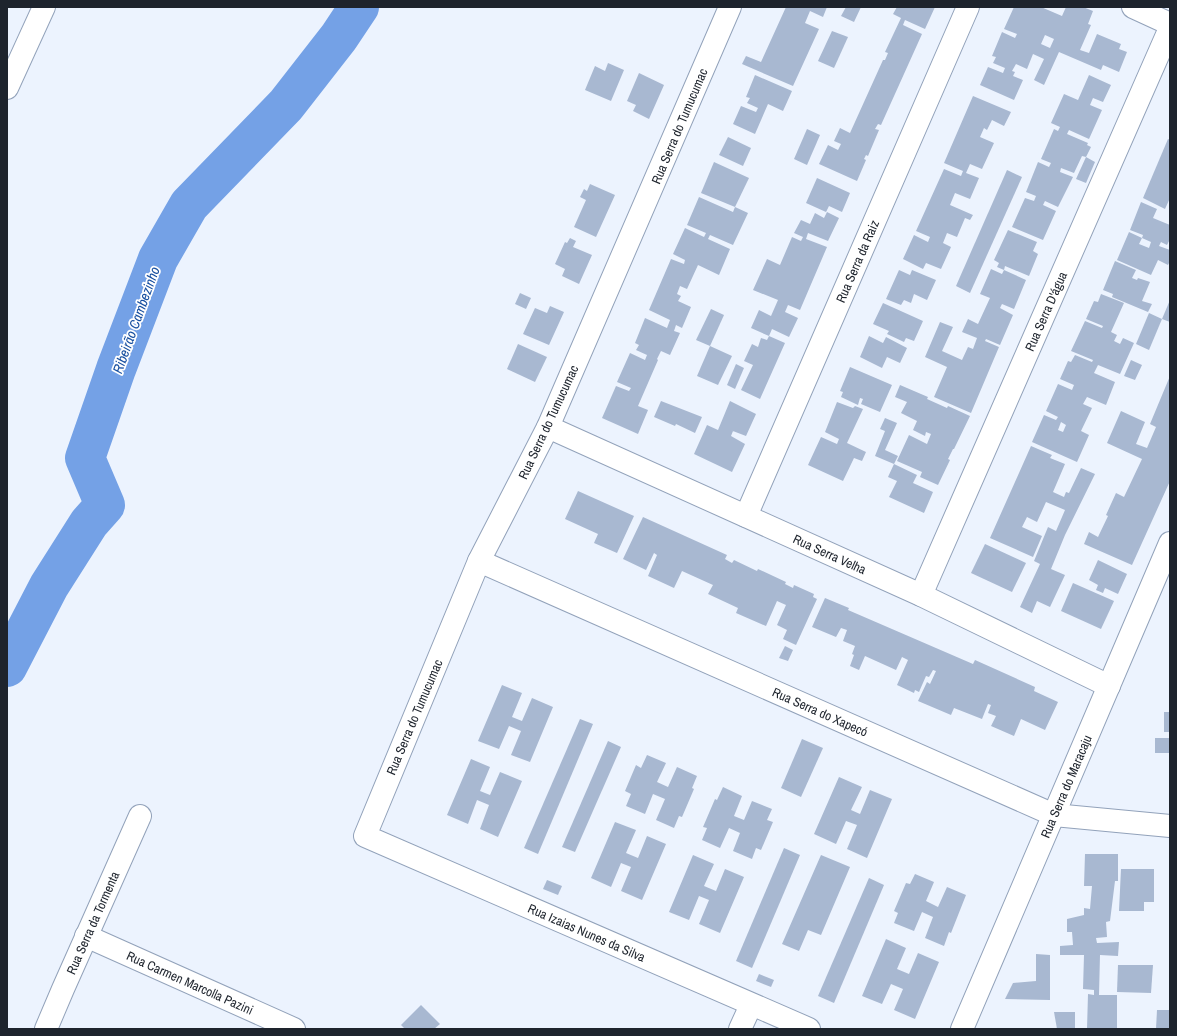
<svg xmlns="http://www.w3.org/2000/svg" width="1177" height="1036" font-family="'Archivo Narrow',sans-serif">
  <style>
    .lines { fill: none; stroke-linecap: round; stroke-linejoin: round }
    .river { stroke: #74a1e6; stroke-width: 40 }
    .building { fill: #a8b8d1; fill-rule: evenodd }
    .minor-casing { stroke: #92a2ba; stroke-width: 24 }
    .minor { stroke: #fff; stroke-width: 22 }
    .labels { text-anchor: middle; stroke-width: 3.5; stroke-linejoin: round; paint-order: stroke }
    .street-label { font-size: 13px; fill: #1e242d; stroke: #fff }
    .water-label { font-size: 14px; font-style: italic; fill: #174fa0; stroke: #fff }
  </style>
  <rect width="100%" height="100%" fill="#ecf3fe"/>
  <g class="lines">
    <polyline class="river" points="7,667 49,586 89,523 105,505 85,458 116,369 158,259 189,205 286,105 339,37 359,7"/>
  </g>
  <g class="building">
    <polygon points="786,7 827,7 823,17 810,11 805,23 819,29 793,86 742,64 746,56 761,62"/>
    <polygon points="846,7 861,7 854,22 841,16"/>
    <polygon points="897,7 935,7 925,29 905,20 903,25 922,34 881,125 878,124 875,129 879,130 868,156 866,155 864,159 866,160 857,181 819,164 828,145 838,150 841,144 834,141 840,128 850,133 883,60 885,60 888,53 885,52 901,18 893,14"/>
    <path d="M1014,7H1041L1062,16L1066,7H1083L1093,11L1088,24L1091,25L1080,50L1089,53L1097,34L1121,44L1119,49L1127,52L1119,72L1103,65L1101,70L1059,52L1044,85L1034,80L1044,59L1033,54L1027,69L1016,64L1012,71L1015,72L1013,76L1023,80L1014,100L980,85L988,67L1003,73L1005,68L993,63L996,57L992,56L1002,32L1015,38L1017,34L1004,29ZM1045,35L1054,39L1050,48L1041,44Z"/>
    <polygon points="832,31 848,37 834,68 818,61"/>
    <polygon points="608,63 624,70 611,101 585,90 595,66 605,71"/>
    <polygon points="639,73 664,85 649,119 633,111 636,105 627,101"/>
    <polygon points="755,75 792,91 783,111 768,104 755,134 733,124 741,106 756,112 758,108 747,103 750,98 746,97"/>
    <polygon points="1089,75 1111,85 1103,102 1093,98 1090,105 1102,110 1089,139 1069,130 1067,134 1088,143 1087,145 1091,147 1086,157 1082,156 1074,173 1061,168 1060,172 1073,177 1058,207 1045,201 1043,205 1056,211 1043,240 1012,227 1025,198 1034,201 1036,196 1026,192 1038,162 1049,167 1051,163 1041,159 1054,129 1058,131 1060,127 1051,123 1064,94 1078,100"/>
    <polygon points="973,96 1011,112 1004,126 992,120 987,130 984,128 980,137 994,143 982,169 970,164 966,173 979,178 970,199 955,193 950,205 973,215 970,220 965,218 957,237 947,233 943,243 951,247 941,269 926,263 923,269 903,259 914,235 928,242 930,237 916,231 944,169 961,176 963,171 944,163"/>
    <polygon points="807,129 820,135 807,165 794,159"/>
    <polygon points="728,137 751,148 743,166 719,155"/>
    <polygon points="1168,139 1170,140 1170,198 1165,209 1143,198"/>
    <polygon points="1086,157 1095,162 1086,183 1076,179"/>
    <polygon points="714,162 749,178 735,207 701,193"/>
    <polygon points="1007,170 1022,177 970,293 956,286"/>
    <polygon points="817,178 850,193 842,212 829,206 826,212 806,203"/>
    <polygon points="590,184 615,195 596,237 574,227 586,200 580,197 584,189 587,191"/>
    <polygon points="699,197 733,212 735,207 748,213 733,245 710,235 708,239 730,249 719,275 698,265 687,289 680,286 677,294 681,296 678,301 691,307 682,328 676,325 674,331 680,333 670,355 661,351 657,359 658,360 638,406 648,410 638,434 602,418 616,386 629,391 631,388 617,382 630,353 645,360 647,355 636,350 639,345 635,343 645,318 667,328 670,320 649,310 671,259 684,264 685,260 673,254 685,228 704,237 706,233 687,225"/>
    <polygon points="1141,202 1157,209 1153,218 1170,225 1170,239 1167,245 1161,242 1159,246 1170,250 1170,261 1168,265 1158,260 1151,275 1117,260 1129,232 1142,238 1139,244 1149,248 1151,242 1142,238 1143,235 1130,230"/>
    <polygon points="827,212 839,218 828,241 808,233 806,239 827,247 800,310 788,305 785,312 798,318 789,337 772,329 769,336 785,343 760,399 741,390 753,365 744,361 752,344 758,347 761,338 767,340 769,336 751,328 759,310 771,316 778,300 753,290 767,259 780,265 792,237 801,241 803,237 794,233 801,220 810,224 815,213 824,218"/>
    <polygon points="1008,230 1037,242 1033,251 1038,254 1029,276 1005,266 1004,270 997,267 999,263 994,260"/>
    <polygon points="570,238 576,241 573,247 592,255 579,284 562,276 565,269 555,264 565,242 567,243"/>
    <polygon points="1115,261 1136,270 1132,278 1137,280 1138,278 1150,282 1142,301 1152,304 1148,312 1112,297 1113,294 1103,290"/>
    <polygon points="991,269 1002,274 1004,270 1026,280 1014,309 1002,304 1000,308 1013,315 1000,345 986,339 985,341 999,347 971,413 934,397 947,367 925,357 940,322 953,327 942,351 962,360 968,347 973,349 977,338 962,332 968,319 978,324 990,298 980,294"/>
    <polygon points="899,270 910,275 912,270 936,280 927,300 914,294 911,303 904,300 901,305 886,299"/>
    <polygon points="520,293 531,298 526,309 515,304"/>
    <path d="M1101,294L1124,303L1111,332L1117,335L1114,341L1120,344L1123,338L1134,343L1120,374L1098,365L1094,373L1115,382L1106,405L1087,397L1083,404L1092,408L1081,431L1089,435L1077,462L1032,442L1044,415L1056,420L1058,417L1046,411L1058,384L1072,390L1074,385L1060,379L1068,361L1071,362L1075,355L1092,362L1093,360L1071,351L1085,321L1102,328L1103,326L1086,319L1094,301L1098,302ZM1061,422L1066,425L1063,432L1058,430Z"/>
    <polygon points="1170,300 1170,322 1162,319"/>
    <polygon points="883,303 923,321 914,341 906,338 904,342 887,334 889,331 873,324"/>
    <polygon points="550,306 564,312 549,345 523,334 535,308 547,313"/>
    <polygon points="711,309 724,315 710,346 696,340"/>
    <polygon points="1149,313 1162,319 1149,350 1136,344"/>
    <polygon points="869,336 883,343 886,337 907,348 900,363 887,357 882,368 860,357"/>
    <polygon points="518,344 547,357 535,382 507,369"/>
    <polygon points="710,346 732,356 718,385 697,376"/>
    <polygon points="1131,360 1142,365 1135,380 1124,376"/>
    <polygon points="736,364 744,368 735,389 727,385"/>
    <polygon points="850,367 892,385 880,412 861,404 863,399 860,398 858,405 841,397 843,392 840,391"/>
    <polygon points="1170,376 1170,481 1132,565 1084,544 1089,532 1098,537 1108,516 1106,515 1116,493 1124,497 1142,459 1107,443 1121,411 1145,422 1136,444 1147,448 1156,427 1150,424"/>
    <polygon points="900,385 928,397 927,399 947,408 948,406 970,416 954,449 953,449 948,459 950,460 938,485 920,477 922,472 897,461 909,435 927,444 931,434 926,432 925,436 913,430 917,421 901,413 907,402 895,397"/>
    <polygon points="661,401 702,417 695,433 676,424 675,426 654,417"/>
    <polygon points="730,401 756,414 746,436 725,428 733,431 731,436 745,444 732,472 694,454 707,425 718,430"/>
    <polygon points="837,402 853,408 855,406 863,409 847,443 866,452 862,461 854,458 843,481 808,465 821,437 837,444 839,439 825,432"/>
    <polygon points="885,418 897,423 885,450 898,456 894,464 875,456 885,431 880,429"/>
    <polygon points="1031,446 1052,455 1050,458 1065,464 1053,492 1064,497 1066,492 1069,493 1081,468 1095,474 1065,535 1051,569 1065,575 1050,607 1037,601 1032,613 1020,607 1040,564 1034,561 1048,527 1056,531 1065,510 1046,502 1037,522 1027,517 1022,527 1042,536 1033,557 990,538"/>
    <polygon points="894,464 917,475 913,483 933,492 924,513 889,497 897,481 888,477"/>
    <polygon points="578,491 634,516 617,553 594,543 598,534 565,519"/>
    <polygon points="643,517 727,555 725,559 732,563 734,560 757,571 758,569 786,582 785,584 793,588 794,585 814,594 813,597 817,599 796,645 783,639 787,630 777,625 786,605 777,601 766,626 736,613 738,608 708,594 713,585 682,571 674,588 648,576 657,555 654,553 646,570 623,559"/>
    <polygon points="985,544 1026,563 1012,592 971,573"/>
    <polygon points="1098,560 1127,574 1118,594 1105,588 1103,593 1096,590 1098,585 1089,580"/>
    <polygon points="1073,583 1114,601 1101,629 1061,611"/>
    <polygon points="825,598 849,608 848,610 973,664 975,660 1035,687 1034,691 1058,702 1045,730 1021,719 1014,736 991,726 996,716 988,713 991,705 988,704 982,719 954,708 951,715 918,701 927,682 930,684 936,671 933,670 929,677 926,676 919,692 915,690 914,693 897,685 908,660 902,657 896,670 865,656 859,670 850,666 854,655 852,654 855,646 843,641 847,630 841,628 836,637 812,627"/>
    <polygon points="785,646 793,650 788,661 779,658"/>
    <polygon points="502,685 522,693 512,717 522,721 532,698 553,707 530,762 511,755 521,731 509,726 499,749 478,741"/>
    <rect x="1164" y="712" width="6" height="20"/>
    <polygon points="580,719 593,724 538,854 524,848"/>
    <rect x="1155" y="738" width="15" height="15"/>
    <polygon points="802,739 823,748 801,797 781,788"/>
    <polygon points="608,741 621,747 575,852 562,847"/>
    <polygon points="647,755 666,763 657,782 668,787 677,767 697,776 692,788 694,789 682,817 679,816 674,828 656,820 665,799 653,794 645,814 626,806 631,794 625,791 636,765 641,768"/>
    <polygon points="471,759 490,767 480,791 490,795 500,772 522,781 498,837 480,829 489,805 477,800 468,824 447,815"/>
    <polygon points="839,777 862,787 851,810 860,814 870,790 892,799 867,858 847,849 857,825 846,821 836,844 814,834"/>
    <polygon points="723,787 742,796 734,816 744,820 752,801 772,809 767,820 773,822 761,850 756,848 752,859 733,851 740,833 729,828 720,848 702,840 707,828 703,827 715,799 717,800"/>
    <polygon points="615,822 636,830 626,853 638,858 647,836 666,844 642,900 621,891 631,867 621,863 611,887 591,878"/>
    <polygon points="784,848 800,855 752,968 736,961"/>
    <polygon points="1085,854 1118,854 1118,881 1115,881 1110,921 1106,922 1107,937 1096,938 1097,943 1119,942 1118,956 1100,955 1099,995 1117,995 1117,1029 1087,1029 1088,994 1094,995 1094,990 1083,989 1084,955 1060,955 1060,946 1073,945 1072,932 1067,932 1067,919 1084,915 1084,908 1090,909 1092,886 1084,886"/>
    <polygon points="693,855 714,864 704,886 716,891 725,869 744,877 720,933 699,924 709,900 699,896 689,920 669,912"/>
    <polygon points="821,855 850,867 821,935 808,930 799,951 782,944"/>
    <polygon points="1121,869 1154,869 1154,902 1144,902 1144,911 1119,911"/>
    <polygon points="915,874 934,882 926,901 938,907 947,887 966,895 951,933 949,932 944,946 925,938 933,917 922,912 914,931 894,923 898,913 894,911 906,883 910,884"/>
    <polygon points="869,878 884,885 834,1003 818,996"/>
    <polygon points="547,880 562,886 558,895 543,889"/>
    <polygon points="886,939 906,948 897,969 909,974 918,953 939,962 915,1019 894,1010 903,989 891,984 882,1004 862,996"/>
    <polygon points="1036,954 1050,955 1050,1000 1005,999 1013,983 1036,981"/>
    <polygon points="1118,965 1153,965 1151,993 1117,992"/>
    <polygon points="759,974 774,980 771,987 756,981"/>
    <polygon points="421,1005 440,1024 434,1029 405,1029 401,1025"/>
    <polygon points="1157,1010 1170,1010 1170,1029 1156,1029"/>
    <polygon points="1054,1012 1075,1012 1075,1029 1057,1029"/>
  </g>
  <g class="lines">
    <g class="minor-casing">
      <g id="minor">
        <path id="s1" d="M730,7L548,427L479,561L365,836L809,1029"/>
        <polyline points="1133,7 1170,24"/>
        <polyline points="7,88 44,7"/>
        <path id="s2" d="M548,427L921,595L1109,686"/>
        <path id="s3" d="M746,516L968,7"/>
        <path id="s4" d="M479,561L1054,815L1170,826"/>
        <path id="s5" d="M921,595L1170,28"/>
        <path id="s6" d="M86,936L294,1029"/>
        <path id="s7" d="M46,1029L63,989L140,816"/>
        <polyline points="740,1029 751,1005"/>
        <path id="s8" d="M962,1029L1170,543"/>
      </g>
    </g>
    <use href="#minor" class="minor"/>
  </g>
  <g class="labels">
    <g class="street-label">
      <text transform="translate(679 126) rotate(-67)" y="5">Rua Serra do Tumucumac</text>
      <text dy="5" stroke="none"><textPath href="#s3" startOffset="278">Rua Serra da Raiz</textPath></text>
      <text dy="5" stroke="none"><textPath href="#s5" startOffset="310">Rua Serra D'água</textPath></text>
      <text transform="translate(548 422) rotate(-65)" y="5">Rua Serra do Tumucumac</text>
      <text dy="5" stroke="none"><textPath href="#s2" startOffset="309">Rua Serra Velha</textPath></text>
      <text dy="5" stroke="none"><textPath href="#s4" startOffset="373">Rua Serra do Xapecó</textPath></text>
      <text transform="translate(414 717) rotate(-67)" y="5">Rua Serra do Tumucumac</text>
      <text dy="5" stroke="none"><textPath href="#s8" startOffset="264">Rua Serra do Maracaju</textPath></text>
      <text dy="5" stroke="none"><textPath href="#s7" startOffset="116">Rua Serra da Tormenta</textPath></text>
      <text dy="5" stroke="none"><textPath href="#s1" startOffset="1148">Rua Izaias Nunes da Silva</textPath></text>
      <text dy="5" stroke="none"><textPath href="#s6" startOffset="114">Rua Carmen Marcolla Pazini</textPath></text>
    </g>
    <g class="water-label">
      <text transform="translate(136 320) rotate(-70)" y="5">Ribeirão Cambezinho</text>
    </g>
  </g>
  <rect width="1177" height="1036" fill="none" stroke="#1e242d" stroke-width="16"/>
</svg>
